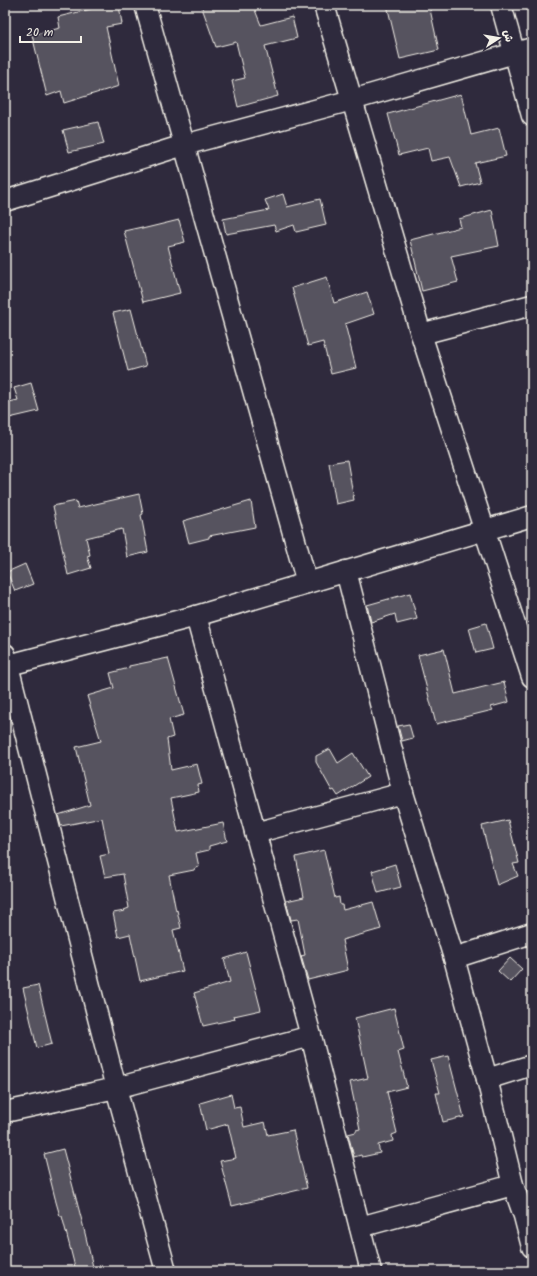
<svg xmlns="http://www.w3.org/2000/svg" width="537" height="1276" font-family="Kalam,'Playpen Sans Arabic',sans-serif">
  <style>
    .building { fill: #56525f; stroke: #f4f1e8 }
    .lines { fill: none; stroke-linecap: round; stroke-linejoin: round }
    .minor-casing { stroke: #f4f1e8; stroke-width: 23 }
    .minor { stroke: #2f2a3d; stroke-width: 20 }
  </style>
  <rect width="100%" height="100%" fill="#2f2a3d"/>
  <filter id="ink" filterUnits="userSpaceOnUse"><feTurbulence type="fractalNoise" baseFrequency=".025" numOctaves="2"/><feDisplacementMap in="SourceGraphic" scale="8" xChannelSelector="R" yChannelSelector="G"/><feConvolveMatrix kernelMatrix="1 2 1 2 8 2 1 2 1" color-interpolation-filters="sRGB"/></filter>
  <g filter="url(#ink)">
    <g class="building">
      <polygon points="91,5 119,5 122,24 106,27 119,86 64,103 61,91 47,96 32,35 60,28 58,17 91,9"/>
      <polygon points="201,5 253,5 261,25 292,17 297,38 265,46 278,96 238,107 232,81 245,78 236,42 216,47"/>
      <polygon points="387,5 429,5 439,50 400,59"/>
      <polygon points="461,94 471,135 499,128 506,156 475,163 480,182 461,187 450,157 431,161 428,148 399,155 388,114"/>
      <polygon points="98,122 104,144 69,152 63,130"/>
      <polygon points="283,194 287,207 320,199 326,225 296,232 294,225 276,231 274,225 226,234 223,219 269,210 265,200"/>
      <polygon points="492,210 499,246 451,256 458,282 422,291 410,240 461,227 459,219"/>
      <polygon points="179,220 185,242 168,246 180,293 143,302 124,231 142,227 142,229"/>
      <polygon points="327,277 334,303 367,292 374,314 345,324 356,368 331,374 323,342 308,346 292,288"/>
      <polygon points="131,309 146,366 128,371 113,313"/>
      <polygon points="31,383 39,411 5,419 5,403 18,400 14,388"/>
      <polygon points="347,460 354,500 336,504 329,463"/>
      <polygon points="139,494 143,514 141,515 148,552 127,557 122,529 86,538 90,555 87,556 91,568 68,575 53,506 76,501 78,508"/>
      <polygon points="251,501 255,527 209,536 209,538 189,543 183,521"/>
      <polygon points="25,564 33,584 15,591 7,572"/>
      <polygon points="410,593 417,619 397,624 395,614 371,622 367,605"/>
      <polygon points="486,623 493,649 476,653 469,628"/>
      <polygon points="444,649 455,694 504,682 509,702 491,707 493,710 436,724 418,655"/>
      <polygon points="168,658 184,715 169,719 173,737 167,739 171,770 197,764 202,784 198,785 199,792 171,798 178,832 223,823 227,841 209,846 209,850 196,853 199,867 195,868 194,870 169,875 176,911 177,910 181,928 173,930 183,971 140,981 130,934 118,937 113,913 125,911 124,910 129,908 123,874 105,877 100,856 109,854 102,818 61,826 58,815 90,805 76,747 101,741 87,696 114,688 110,673 129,668 129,666"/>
      <polygon points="409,724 413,738 402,741 398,726"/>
      <polygon points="330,749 338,763 353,753 368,777 338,796 334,790 332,791 316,762 316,756"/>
      <polygon points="508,820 519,863 513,864 518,876 497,885 482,826"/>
      <polygon points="324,850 335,898 339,897 340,905 342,905 343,910 373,902 381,929 342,940 348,970 308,980 301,956 305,955 298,919 291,920 286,901 304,897 296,857"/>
      <polygon points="395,864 401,887 378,893 372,871"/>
      <polygon points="246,952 261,1010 234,1016 235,1019 203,1026 194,993 230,982 224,959"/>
      <polygon points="510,958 522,969 510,982 498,971"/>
      <polygon points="38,985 52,1044 37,1048 23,988"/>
      <polygon points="394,1008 404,1050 398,1052 407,1087 387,1092 397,1133 392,1135 393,1141 378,1145 380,1153 362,1157 361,1155 354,1157 348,1134 356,1132 356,1130 360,1129 350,1082 368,1078 355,1018"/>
      <polygon points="448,1056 464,1117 443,1122 436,1093 440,1093 431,1060"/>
      <polygon points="231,1094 234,1108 240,1107 244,1127 265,1122 268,1135 293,1130 307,1188 232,1206 220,1161 236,1158 228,1124 206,1130 200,1103"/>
      <polygon points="63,1149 83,1225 94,1271 76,1271 62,1216 60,1216 56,1202 44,1154"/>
    </g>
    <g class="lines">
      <g class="minor-casing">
        <g id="minor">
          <polyline points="145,5 307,583"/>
          <polyline points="324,5 421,334 532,677"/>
          <polyline points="501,5 532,116"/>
          <polyline points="5,201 184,145 352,100 532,48"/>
          <polyline points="421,334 532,305"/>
          <polyline points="346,571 403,793 454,958 487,1079 513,1185 524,1216 532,1247"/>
          <polyline points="196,616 311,1036 371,1271"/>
          <polyline points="5,654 116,1088 166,1271"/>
          <polyline points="5,666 196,616 532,516"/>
          <polyline points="255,833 403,793"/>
          <polyline points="454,958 532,933"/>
          <polyline points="487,1079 532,1065"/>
          <polyline points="5,1112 116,1088 311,1036"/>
          <polyline points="360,1227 513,1185"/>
        </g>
      </g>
      <use href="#minor" class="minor"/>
    </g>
  </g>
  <rect width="537" height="1276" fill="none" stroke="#2f2a3d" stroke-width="20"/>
  <rect x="10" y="10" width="517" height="1256" fill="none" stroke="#f4f1e8" stroke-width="1.5" filter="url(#ink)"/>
  <g transform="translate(499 38) rotate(78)" stroke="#2f2a3d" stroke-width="3" paint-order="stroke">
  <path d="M0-3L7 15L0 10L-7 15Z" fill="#f4f1e8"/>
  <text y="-6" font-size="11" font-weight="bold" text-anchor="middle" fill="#f4f1e8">ش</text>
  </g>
  <path d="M20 36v6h61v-6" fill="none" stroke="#f4f1e8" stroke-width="2"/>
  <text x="26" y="36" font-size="12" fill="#f4f1e8" stroke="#2f2a3d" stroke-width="3" paint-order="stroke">20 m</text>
</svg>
